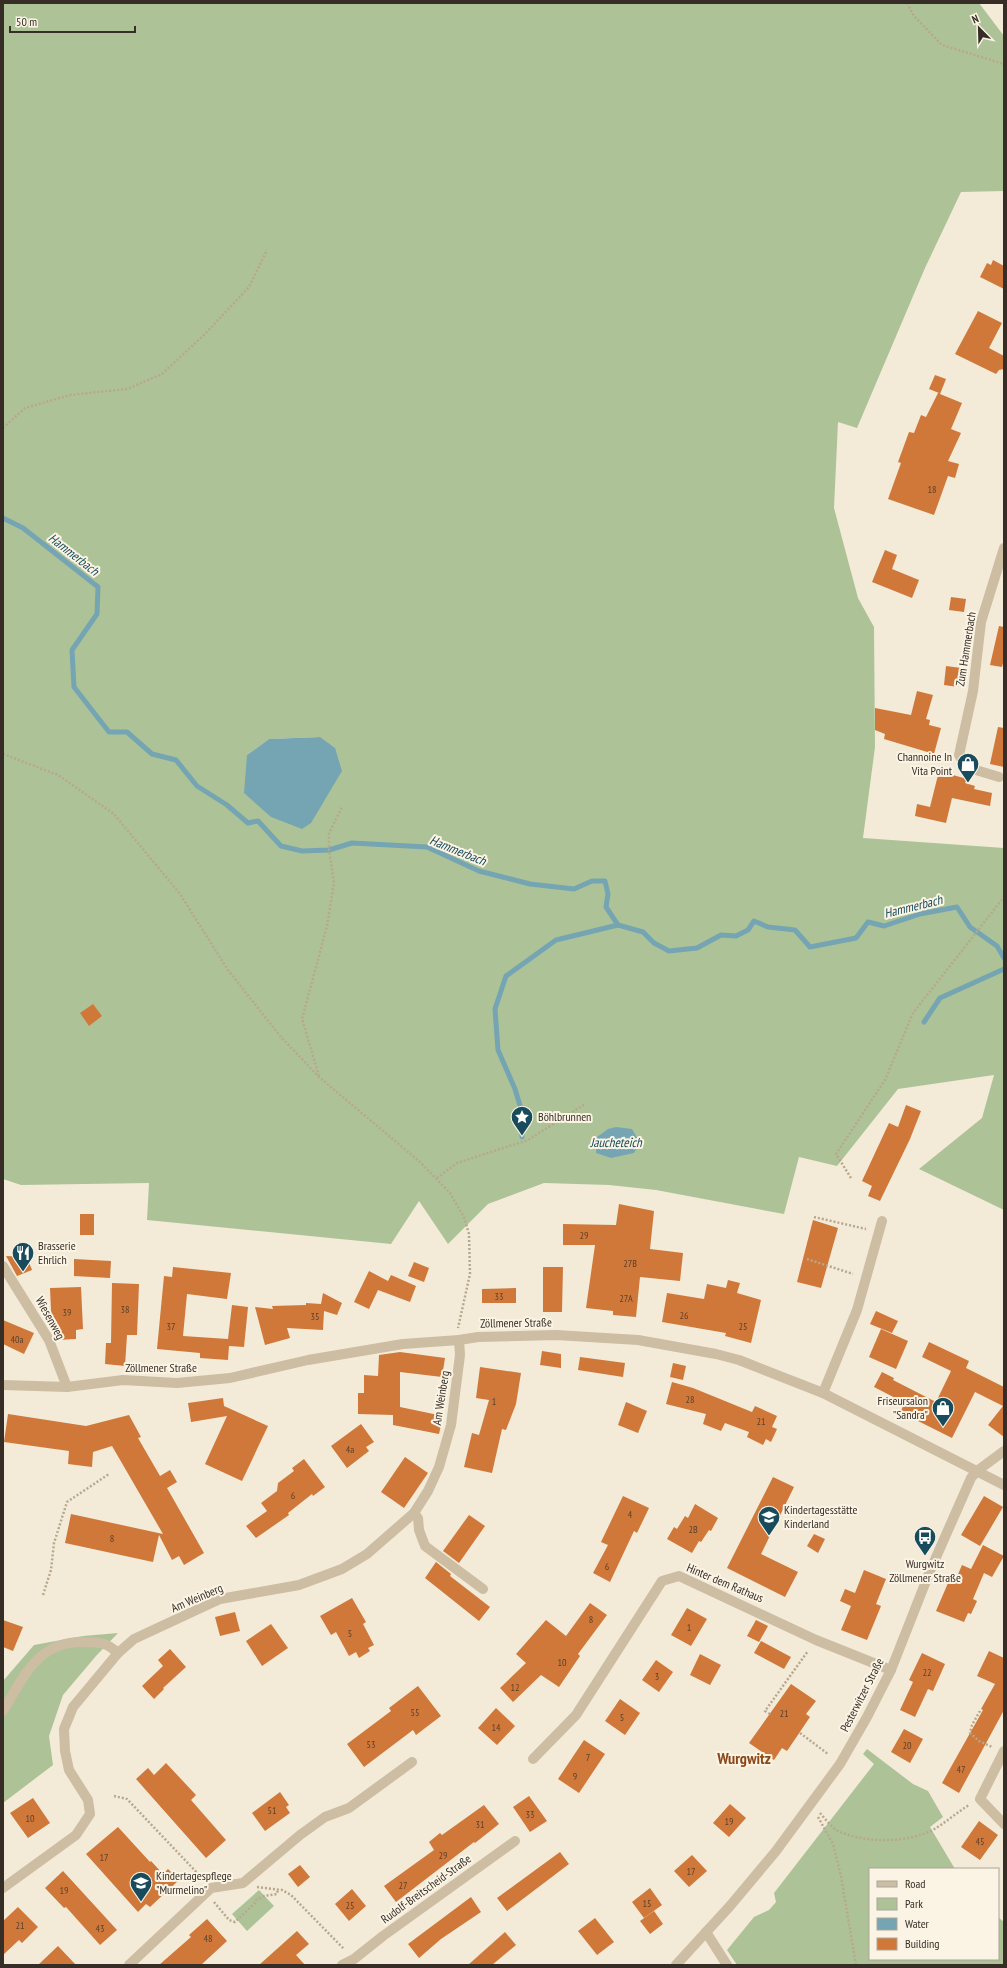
<svg xmlns="http://www.w3.org/2000/svg" width="1007" height="1968" font-family="'PT Sans Narrow',sans-serif">
  <style>
    .green { fill: #adc397; fill-rule: evenodd }
    .water { fill: #75a5b2 }
    .lines { fill: none; stroke-linecap: round; stroke-linejoin: round }
    .stream { stroke: #75a5b2; stroke-width: 5 }
    .building { fill: #cf783a }
    .path { stroke: #b8a78d; stroke-width: 2.5; stroke-dasharray: 2 2; stroke-linecap: butt }
    .minor { stroke: #ccbda3; stroke-width: 10 }
    .labels { text-anchor: middle; stroke-width: 4; stroke-linejoin: round; paint-order: stroke }
    .number-label { font-size: 10px; fill: #5c402b }
    .street-label { font-size: 12px; fill: #362e26; stroke: #fbf4e5 }
    .poi-label { font-size: 12px; fill: #362e26; stroke: #fbf4e5; text-anchor: start }
    .water-label { font-size: 13px; font-style: italic; fill: #184b5b; stroke: #fbf4e5 }
    .district-label { font-size: 16px; font-weight: bold; fill: #8b4819; stroke: #fbf4e5 }
  </style>
  <rect width="100%" height="100%" fill="#f3ebd8"/>
  <g class="green">
    <path d="M3,3H979L1004,36V191L961,192L925,268L857,428L838,422L834,508L858,598L874,627L875,747L863,838L1004,848V1210L919,1169L982,1118L994,1075L898,1089L837,1166L799,1157L784,1214L656,1190L609,1185L544,1183L488,1204L448,1244L419,1201L391,1244L147,1220L149,1183L21,1185L3,1179ZM320,737L247,755L269,739Z"/>
    <polygon points="118,1633 96,1656 63,1695 49,1736 53,1765 3,1803 3,1681 34,1645 83,1636"/>
    <polygon points="867,1749 913,1784 928,1791 943,1817 930,1827 955,1869 870,1869 870,1959 998,1959 998,1917 1004,1922 1004,1965 737,1965 727,1950 754,1917 769,1910 776,1902 774,1893 874,1764 863,1754"/>
    <polygon points="259,1890 274,1906 247,1931 232,1914"/>
  </g>
  <g class="water">
    <polygon points="320,737 335,748 342,771 311,823 302,829 271,817 244,793 247,755 269,739"/>
    <polygon points="616,1127 632,1129 640,1143 634,1153 611,1158 596,1153 597,1137 608,1129"/>
  </g>
  <g class="lines">
    <g class="stream">
      <polyline points="3,518 23,528 98,587 97,614 72,650 74,687 109,732 127,732 152,754 176,760 197,786 227,805 248,823 258,821 281,846 302,851 329,850 352,843 427,847 479,871 530,884 574,889 592,881 605,881 608,894 606,907 618,925 643,932 654,943 669,951 697,948 721,935 736,936 748,930 754,921 768,927 795,930 810,947 856,938 868,922 884,926 920,914 957,907 970,927 997,946 1004,958"/>
      <polyline points="924,1022 940,998 1004,969"/>
      <polyline points="522,1137 521,1109 515,1089 498,1050 495,1009 506,976 556,940 618,925"/>
    </g>
  </g>
  <g class="building">
    <polygon points="993,260 1004,266 1004,289 980,277 987,263 991,265"/>
    <polygon points="978,311 1002,323 989,348 1004,356 1004,369 999,370 996,374 955,354"/>
    <polygon points="935,375 946,379 940,394 962,403 951,429 961,433 948,461 959,464 955,478 948,476 934,515 888,499 901,463 898,462 909,432 914,433 921,415 926,417 938,393 939,393 929,389"/>
    <polygon points="885,550 897,555 892,569 919,580 912,598 872,582"/>
    <polygon points="951,597 966,599 964,612 949,610"/>
    <polygon points="999,626 1004,627 1004,659 1002,667 990,665"/>
    <polygon points="946,666 961,668 958,687 944,685"/>
    <polygon points="917,691 933,695 926,719 930,720 929,725 941,728 934,754 884,739 885,734 875,730 875,708 911,715"/>
    <polygon points="998,727 1004,728 1004,767 990,764"/>
    <polygon points="939,771 967,779 965,783 975,786 974,789 992,793 990,806 952,798 946,823 915,816 917,804 930,807"/>
    <polygon points="93,1004 102,1016 89,1026 80,1013"/>
    <polygon points="906,1105 921,1111 910,1139 880,1201 868,1196 872,1186 862,1181 889,1123 898,1127"/>
    <polygon points="619,1204 654,1211 650,1249 683,1253 680,1281 640,1277 636,1317 613,1315 613,1311 586,1308 595,1245 563,1245 563,1224 616,1225"/>
    <rect x="80" y="1214" width="14" height="21"/>
    <polygon points="813,1220 838,1228 821,1288 797,1282"/>
    <polygon points="6,1256 27,1257 32,1270 17,1276"/>
    <polygon points="74,1259 111,1261 110,1278 74,1276"/>
    <polygon points="414,1262 429,1268 424,1282 408,1276"/>
    <polygon points="173,1267 231,1273 227,1299 187,1294 183,1336 228,1339 232,1305 248,1307 244,1347 229,1346 228,1360 200,1358 200,1353 157,1349 164,1276 172,1277"/>
    <polygon points="543,1267 563,1267 562,1312 543,1312"/>
    <polygon points="369,1271 388,1281 391,1275 416,1286 410,1302 378,1290 369,1309 354,1302"/>
    <polygon points="728,1280 740,1283 737,1293 761,1300 751,1343 725,1336 726,1333 662,1322 667,1293 704,1299 707,1284 726,1288"/>
    <polygon points="112,1283 139,1284 137,1335 127,1335 125,1366 105,1364 106,1343 111,1343"/>
    <polygon points="81,1287 83,1329 76,1330 76,1339 56,1340 52,1333 50,1288"/>
    <polygon points="516,1288 516,1303 482,1303 482,1289"/>
    <polygon points="323,1293 342,1303 337,1315 324,1311 323,1330 287,1328 290,1338 265,1345 255,1307 273,1309 272,1306 306,1305 306,1303 321,1304"/>
    <polygon points="876,1311 898,1321 892,1333 870,1324"/>
    <polygon points="3,1320 34,1333 24,1354 3,1344"/>
    <polygon points="881,1329 908,1341 896,1369 869,1357"/>
    <polygon points="929,1342 969,1361 966,1368 1004,1387 1004,1437 988,1425 1003,1406 975,1392 952,1438 900,1412 905,1403 874,1387 882,1372 894,1378 893,1380 936,1402 951,1371 922,1357"/>
    <polygon points="542,1351 561,1354 561,1368 540,1365"/>
    <polygon points="400,1352 445,1358 442,1377 400,1372 400,1407 443,1416 439,1434 393,1425 393,1415 358,1414 358,1393 364,1393 364,1375 378,1376 379,1355"/>
    <polygon points="580,1357 625,1363 623,1377 578,1370"/>
    <polygon points="673,1363 686,1366 683,1380 670,1377"/>
    <polygon points="480,1367 521,1373 516,1404 506,1430 502,1429 492,1473 464,1467 472,1433 479,1435 489,1400 476,1398"/>
    <polygon points="672,1382 693,1388 752,1412 755,1406 777,1416 772,1427 777,1429 771,1442 766,1439 763,1445 747,1437 749,1432 725,1423 721,1431 703,1424 706,1414 666,1404"/>
    <polygon points="223,1398 224,1406 268,1426 242,1481 205,1464 227,1416 191,1422 188,1403"/>
    <polygon points="626,1402 647,1411 638,1433 618,1425"/>
    <polygon points="8,1414 86,1426 129,1415 141,1437 138,1438 160,1476 170,1470 177,1482 167,1488 204,1553 184,1565 179,1556 172,1560 159,1535 153,1562 65,1543 71,1514 163,1534 112,1446 93,1452 92,1467 68,1464 69,1451 4,1442"/>
    <polygon points="361,1424 374,1442 366,1447 369,1451 347,1468 331,1446"/>
    <polygon points="405,1457 428,1473 404,1508 381,1492"/>
    <polygon points="304,1459 325,1487 313,1496 312,1494 288,1513 289,1515 256,1538 246,1526 267,1511 261,1503 277,1491 278,1483 294,1471 292,1468"/>
    <polygon points="773,1477 794,1487 761,1554 798,1572 785,1597 727,1568"/>
    <polygon points="623,1496 649,1508 637,1533 634,1531 610,1582 593,1573 608,1545 601,1542"/>
    <polygon points="984,1496 1003,1507 980,1546 961,1535"/>
    <polygon points="695,1504 718,1518 711,1531 709,1530 701,1542 699,1541 692,1553 667,1539 674,1527 677,1529 685,1516 688,1518"/>
    <polygon points="469,1515 485,1526 459,1563 443,1551"/>
    <polygon points="814,1534 825,1539 818,1553 807,1546"/>
    <polygon points="983,1545 1004,1556 992,1577 984,1573 973,1599 977,1601 971,1614 968,1613 964,1622 936,1611 951,1576 956,1579 962,1565 971,1569"/>
    <polygon points="436,1562 451,1574 450,1576 490,1607 479,1621 425,1578"/>
    <polygon points="864,1570 886,1579 876,1604 881,1606 867,1640 841,1630 851,1606 840,1601 845,1589 855,1593"/>
    <polygon points="352,1598 366,1622 363,1624 374,1645 368,1648 370,1651 359,1658 356,1652 349,1656 336,1632 331,1635 320,1616"/>
    <polygon points="590,1603 607,1615 578,1654 580,1656 559,1687 541,1675 513,1702 500,1688 526,1663 516,1654 546,1620 566,1636"/>
    <polygon points="687,1608 707,1619 691,1646 671,1635"/>
    <polygon points="235,1612 240,1631 220,1636 215,1617"/>
    <polygon points="3,1620 23,1627 13,1651 3,1647"/>
    <polygon points="756,1620 768,1626 759,1642 747,1636"/>
    <polygon points="271,1624 288,1648 262,1666 246,1641"/>
    <polygon points="761,1641 791,1657 784,1669 754,1653"/>
    <polygon points="170,1649 186,1667 163,1688 164,1689 154,1699 142,1686 163,1666 158,1660"/>
    <polygon points="989,1651 1004,1658 1004,1710 959,1793 942,1783 983,1710 981,1709 995,1684 977,1676"/>
    <polygon points="922,1653 945,1664 933,1691 928,1689 915,1717 900,1710 913,1682 909,1680"/>
    <polygon points="700,1654 721,1665 710,1685 690,1675"/>
    <polygon points="656,1660 673,1672 659,1692 642,1680"/>
    <polygon points="791,1684 816,1701 806,1714 810,1717 787,1751 782,1748 774,1760 749,1743"/>
    <polygon points="418,1686 441,1716 416,1735 413,1730 364,1767 347,1744 391,1711 389,1708"/>
    <polygon points="620,1699 640,1713 625,1735 605,1721"/>
    <polygon points="496,1708 515,1726 497,1745 478,1728"/>
    <polygon points="904,1729 923,1739 910,1763 891,1752"/>
    <polygon points="584,1740 605,1754 579,1793 558,1779"/>
    <polygon points="166,1763 196,1795 191,1800 226,1840 206,1858 136,1779 148,1768 154,1775"/>
    <polygon points="280,1792 289,1805 286,1807 290,1813 265,1831 252,1813"/>
    <polygon points="529,1796 547,1821 530,1832 513,1807"/>
    <polygon points="33,1798 50,1823 28,1838 10,1813"/>
    <polygon points="730,1804 746,1818 729,1837 713,1823"/>
    <polygon points="484,1805 499,1824 475,1843 474,1842 396,1902 384,1886 434,1850 429,1842 440,1833 442,1835"/>
    <polygon points="979,1821 998,1835 980,1860 961,1847"/>
    <polygon points="118,1827 150,1862 151,1861 163,1874 168,1869 179,1880 150,1907 146,1904 138,1912 86,1854"/>
    <polygon points="560,1852 569,1864 507,1911 497,1898"/>
    <polygon points="692,1855 707,1871 689,1887 674,1871"/>
    <polygon points="300,1865 310,1877 298,1887 288,1874"/>
    <polygon points="63,1871 117,1930 100,1945 66,1907 64,1908 45,1888"/>
    <polygon points="650,1888 662,1905 644,1918 632,1902"/>
    <polygon points="352,1889 366,1906 349,1921 335,1904"/>
    <polygon points="471,1897 481,1912 441,1939 419,1958 408,1944"/>
    <polygon points="18,1907 38,1927 22,1943 19,1940 3,1955 3,1921"/>
    <polygon points="654,1911 663,1924 650,1934 640,1921"/>
    <polygon points="595,1918 614,1942 597,1955 578,1931"/>
    <polygon points="207,1919 227,1941 201,1965 159,1965 191,1937 189,1935"/>
    <polygon points="297,1931 309,1944 296,1955 305,1965 259,1965"/>
    <polygon points="505,1932 516,1945 492,1965 468,1965"/>
    <polygon points="58,1946 76,1965 38,1965"/>
  </g>
  <g class="lines">
    <g class="path">
      <polyline points="907,3 914,16 942,45 1004,64"/>
      <polyline points="3,428 25,408 70,395 127,389 162,374 206,333 249,287 267,250"/>
      <polyline points="3,754 58,775 114,814 180,894 228,970 280,1036 319,1077 420,1162 450,1193 464,1217 469,1234 470,1274 458,1328"/>
      <polyline points="319,1076 302,1019 327,926 334,883 329,850 329,833 342,807"/>
      <polyline points="437,1178 457,1163 528,1140 585,1104"/>
      <polyline points="851,1178 836,1154 885,1080 913,1013 1004,897"/>
      <polyline points="814,1217 866,1229"/>
      <polyline points="807,1259 853,1274"/>
      <polyline points="43,1595 51,1570 54,1543 67,1502 109,1474"/>
      <polyline points="3,1606 4,1606"/>
      <polyline points="980,1711 972,1725 970,1733 979,1741 992,1747"/>
      <polyline points="770,1714 765,1711 808,1651"/>
      <polyline points="800,1733 828,1754"/>
      <polyline points="114,1796 127,1799 202,1878"/>
      <path d="M820,1813C826,1820 832,1828 840,1832C867,1843 904,1843 931,1831C944,1824 956,1813 969,1805"/>
      <polyline points="818,1817 833,1844 841,1876 856,1965"/>
      <polyline points="257,1887 282,1890 291,1895 344,1949"/>
      <polyline points="214,1902 229,1920 235,1922 255,1903 256,1900 264,1896 277,1894 278,1889"/>
    </g>
    <g class="minor">
      <polyline points="999,777 966,767 959,755 973,691 981,622 1004,548"/>
      <polyline points="3,1266 49,1340 67,1387"/>
      <polyline points="3,1385 67,1387 123,1380 177,1383 230,1378 308,1360 403,1344 459,1340 478,1337 556,1335 638,1340 716,1354 739,1360 823,1393 1004,1485"/>
      <polyline points="823,1393 857,1310 882,1221"/>
      <polyline points="414,1513 418,1518 419,1530 425,1546 483,1589"/>
      <path d="M3,1711C24,1677 37,1641 84,1642C101,1643 104,1641 118,1653"/>
      <polyline points="1004,1751 980,1799 1004,1824"/>
      <polyline points="533,1759 576,1715 662,1581 679,1576 816,1640 891,1670"/>
      <polyline points="3,1888 76,1835 90,1814 88,1800 69,1770 65,1751 64,1729 73,1707 118,1653 134,1639 220,1599 299,1585 342,1569 367,1554 414,1513 428,1491 439,1467 451,1425 460,1355 459,1340"/>
      <polyline points="706,1932 727,1965"/>
      <polyline points="129,1965 211,1888 243,1883 300,1835 325,1817 349,1808 412,1762"/>
      <polyline points="342,1965 354,1959 383,1936 515,1841"/>
      <polyline points="676,1965 730,1906 776,1851 840,1764 867,1717 891,1670 930,1571 971,1478 977,1471 1004,1451"/>
    </g>
  </g>
  <defs>
    <g id="shop-pin" transform="scale(1.15)"><path d="M0 17L-7.5 6A9.5 9.5 0 1 1 7.5 6Z" fill="#184b5b" stroke="#fbf4e5"/><path d="M-5-2.5h2.3a2.7 3.5 0 0 1 5.4 0H5L5.5 6h-11ZM-1.5-2.5h3a1.5 2.3 0 0 0-3 0Z" fill="#fff"/></g>
    <g id="sight-pin" transform="scale(1.15)"><path d="M0 17L-7.5 6A9.5 9.5 0 1 1 7.5 6Z" fill="#184b5b" stroke="#fbf4e5"/><path d="M0-6L1.8-2.2L6-1.7L2.9 1.2L3.7 5.4L0 3.3L-3.7 5.4L-2.9 1.2L-6-1.7L-1.8-2.2Z" fill="#fff"/></g>
    <g id="restaurant-pin" transform="scale(1.15)"><path d="M0 17L-7.5 6A9.5 9.5 0 1 1 7.5 6Z" fill="#184b5b" stroke="#fbf4e5"/><path d="M-5-6h1v4h1v-4h1v4h1v-4h1v5L-1.5 .5V6h-2V.5L-5-1ZM5-6V6H3V1.5H1.5Q1.5-4 5-6Z" fill="#fff"/></g>
    <g id="school-pin" transform="scale(1.15)"><path d="M0 17L-7.5 6A9.5 9.5 0 1 1 7.5 6Z" fill="#184b5b" stroke="#fbf4e5"/><path d="M0-5L7-2L0 1L-7-2ZM-4 1L0 2.5L4 1V4Q0 6-4 4Z" fill="#fff"/></g>
    <g id="bus-pin" transform="scale(1.15)"><path d="M0 17L-7.5 6A9.5 9.5 0 1 1 7.5 6Z" fill="#184b5b" stroke="#fbf4e5"/><path d="M-5-6H5V4H4V6H2V4H-2V6H-4V4H-5ZM-3.5-4V0h7V-4ZM-3.5 1.2v1.5H-2V1.2ZM2 1.2v1.5H3.5V1.2Z" fill="#fff"/></g>
  </defs>
  <g fill-rule="evenodd">
    <use href="#shop-pin" x="968" y="764"/>
    <use href="#sight-pin" x="522" y="1117"/>
    <use href="#restaurant-pin" x="23" y="1253"/>
    <use href="#shop-pin" x="943" y="1408"/>
    <use href="#school-pin" x="769" y="1517"/>
    <use href="#bus-pin" x="925" y="1537"/>
    <use href="#school-pin" x="141" y="1883"/>
  </g>
  <g class="labels">
    <g class="number-label">
      <text x="932" y="493">18</text>
      <text x="584" y="1239">29</text>
      <text x="630" y="1267">27B</text>
      <text x="499" y="1300">33</text>
      <text x="626" y="1302">27A</text>
      <text x="125" y="1313">38</text>
      <text x="67" y="1316">39</text>
      <text x="684" y="1319">26</text>
      <text x="315" y="1320">35</text>
      <text x="171" y="1330">37</text>
      <text x="743" y="1330">25</text>
      <text x="17" y="1343">40a</text>
      <text x="690" y="1403">28</text>
      <text x="494" y="1405">1</text>
      <text x="761" y="1425">21</text>
      <text x="350" y="1453">4a</text>
      <text x="293" y="1499">6</text>
      <text x="630" y="1518">4</text>
      <text x="693" y="1533">2B</text>
      <text x="112" y="1542">8</text>
      <text x="607" y="1570">6</text>
      <text x="591" y="1623">8</text>
      <text x="689" y="1631">1</text>
      <text x="350" y="1637">5</text>
      <text x="562" y="1666">10</text>
      <text x="927" y="1676">22</text>
      <text x="657" y="1680">3</text>
      <text x="515" y="1691">12</text>
      <text x="415" y="1716">55</text>
      <text x="784" y="1717">21</text>
      <text x="622" y="1721">5</text>
      <text x="496" y="1731">14</text>
      <text x="371" y="1748">53</text>
      <text x="907" y="1749">20</text>
      <text x="588" y="1761">7</text>
      <text x="961" y="1773">47</text>
      <text x="575" y="1780">9</text>
      <text x="272" y="1814">51</text>
      <text x="530" y="1818">33</text>
      <text x="30" y="1822">10</text>
      <text x="729" y="1825">19</text>
      <text x="480" y="1828">31</text>
      <text x="980" y="1845">45</text>
      <text x="443" y="1859">29</text>
      <text x="104" y="1861">17</text>
      <text x="691" y="1875">17</text>
      <text x="403" y="1889">27</text>
      <text x="64" y="1894">19</text>
      <text x="647" y="1907">15</text>
      <text x="350" y="1909">25</text>
      <text x="20" y="1929">21</text>
      <text x="100" y="1932">43</text>
      <text x="208" y="1942">48</text>
    </g>
    <g class="street-label">
      <text transform="translate(966 649) rotate(-81)" y="4">Zum Hammerbach</text>
      <text transform="translate(50 1318) rotate(61)" y="4">Wiesenweg</text>
      <text transform="translate(516 1323) rotate(-1)" y="4">Zöllmener Straße</text>
      <text x="161" y="1372">Zöllmener Straße</text>
      <text transform="translate(441 1398) rotate(-81)" y="4">Am Weinberg</text>
      <text transform="translate(725 1583) rotate(23)" y="4">Hinter dem Rathaus</text>
      <text transform="translate(197 1598) rotate(-23)" y="4">Am Weinberg</text>
      <text transform="translate(862 1695) rotate(-63)" y="4">Pesterwitzer Straße</text>
      <text transform="translate(426 1889) rotate(-36)" y="4">Rudolf-Breitscheid-Straße</text>
    </g>
    <g class="poi-label">
      <text x="952" y="761" text-anchor="end">Channoine In<tspan x="952" dy="14">Vita Point</tspan></text>
      <text x="538" y="1121">Böhlbrunnen</text>
      <text x="38" y="1250">Brasserie<tspan x="38" dy="14">Ehrlich</tspan></text>
      <text x="928" y="1405" text-anchor="end">Friseursalon<tspan x="928" dy="14">"Sandra"</tspan></text>
      <text x="784" y="1514">Kindertagesstätte<tspan x="784" dy="14">Kinderland</tspan></text>
      <text x="925" y="1568" text-anchor="middle">Wurgwitz<tspan x="925" dy="14">Zöllmener Straße</tspan></text>
      <text x="156" y="1880">Kindertagespflege<tspan x="156" dy="14">"Murmelino"</tspan></text>
    </g>
    <g class="water-label">
      <text transform="translate(74 554) rotate(38)" y="5">Hammerbach</text>
      <text transform="translate(458 850) rotate(22)" y="5">Hammerbach</text>
      <text transform="translate(913 906) rotate(-14)" y="5">Hammerbach</text>
      <text x="616" y="1147">Jaucheteich</text>
    </g>
    <g class="district-label">
      <text x="744" y="1764">Wurgwitz</text>
    </g>
  </g>
  <rect width="1007" height="1968" fill="none" stroke="#362e26" stroke-width="8"/>
  <rect x="869" y="1868" width="130" height="92" fill="#fbf4e5" stroke="#aca599"/>
  <rect x="877" y="1881" width="20" height="6" fill="#ccbda3" stroke="#aca599"/>
  <text x="905" y="1888" font-size="12" fill="#362e26">Road</text>
  <rect x="877" y="1898" width="20" height="12" fill="#adc397" stroke="#aca599"/>
  <text x="905" y="1908" font-size="12" fill="#362e26">Park</text>
  <rect x="877" y="1918" width="20" height="12" fill="#75a5b2" stroke="#aca599"/>
  <text x="905" y="1928" font-size="12" fill="#362e26">Water</text>
  <rect x="877" y="1938" width="20" height="12" fill="#cf783a" stroke="#aca599"/>
  <text x="905" y="1948" font-size="12" fill="#362e26">Building</text>
  <g transform="translate(979 28) rotate(337)" stroke="#fbf4e5" stroke-width="3" paint-order="stroke">
  <path d="M0-3L7 15L0 10L-7 15Z" fill="#362e26"/>
  <text y="-6" font-size="11" font-weight="bold" text-anchor="middle" fill="#362e26">N</text>
  </g>
  <path d="M10 26v6h125v-6" fill="none" stroke="#362e26" stroke-width="2"/>
  <text x="16" y="26" font-size="12" fill="#362e26" stroke="#fbf4e5" stroke-width="3" paint-order="stroke">50 m</text>
</svg>
